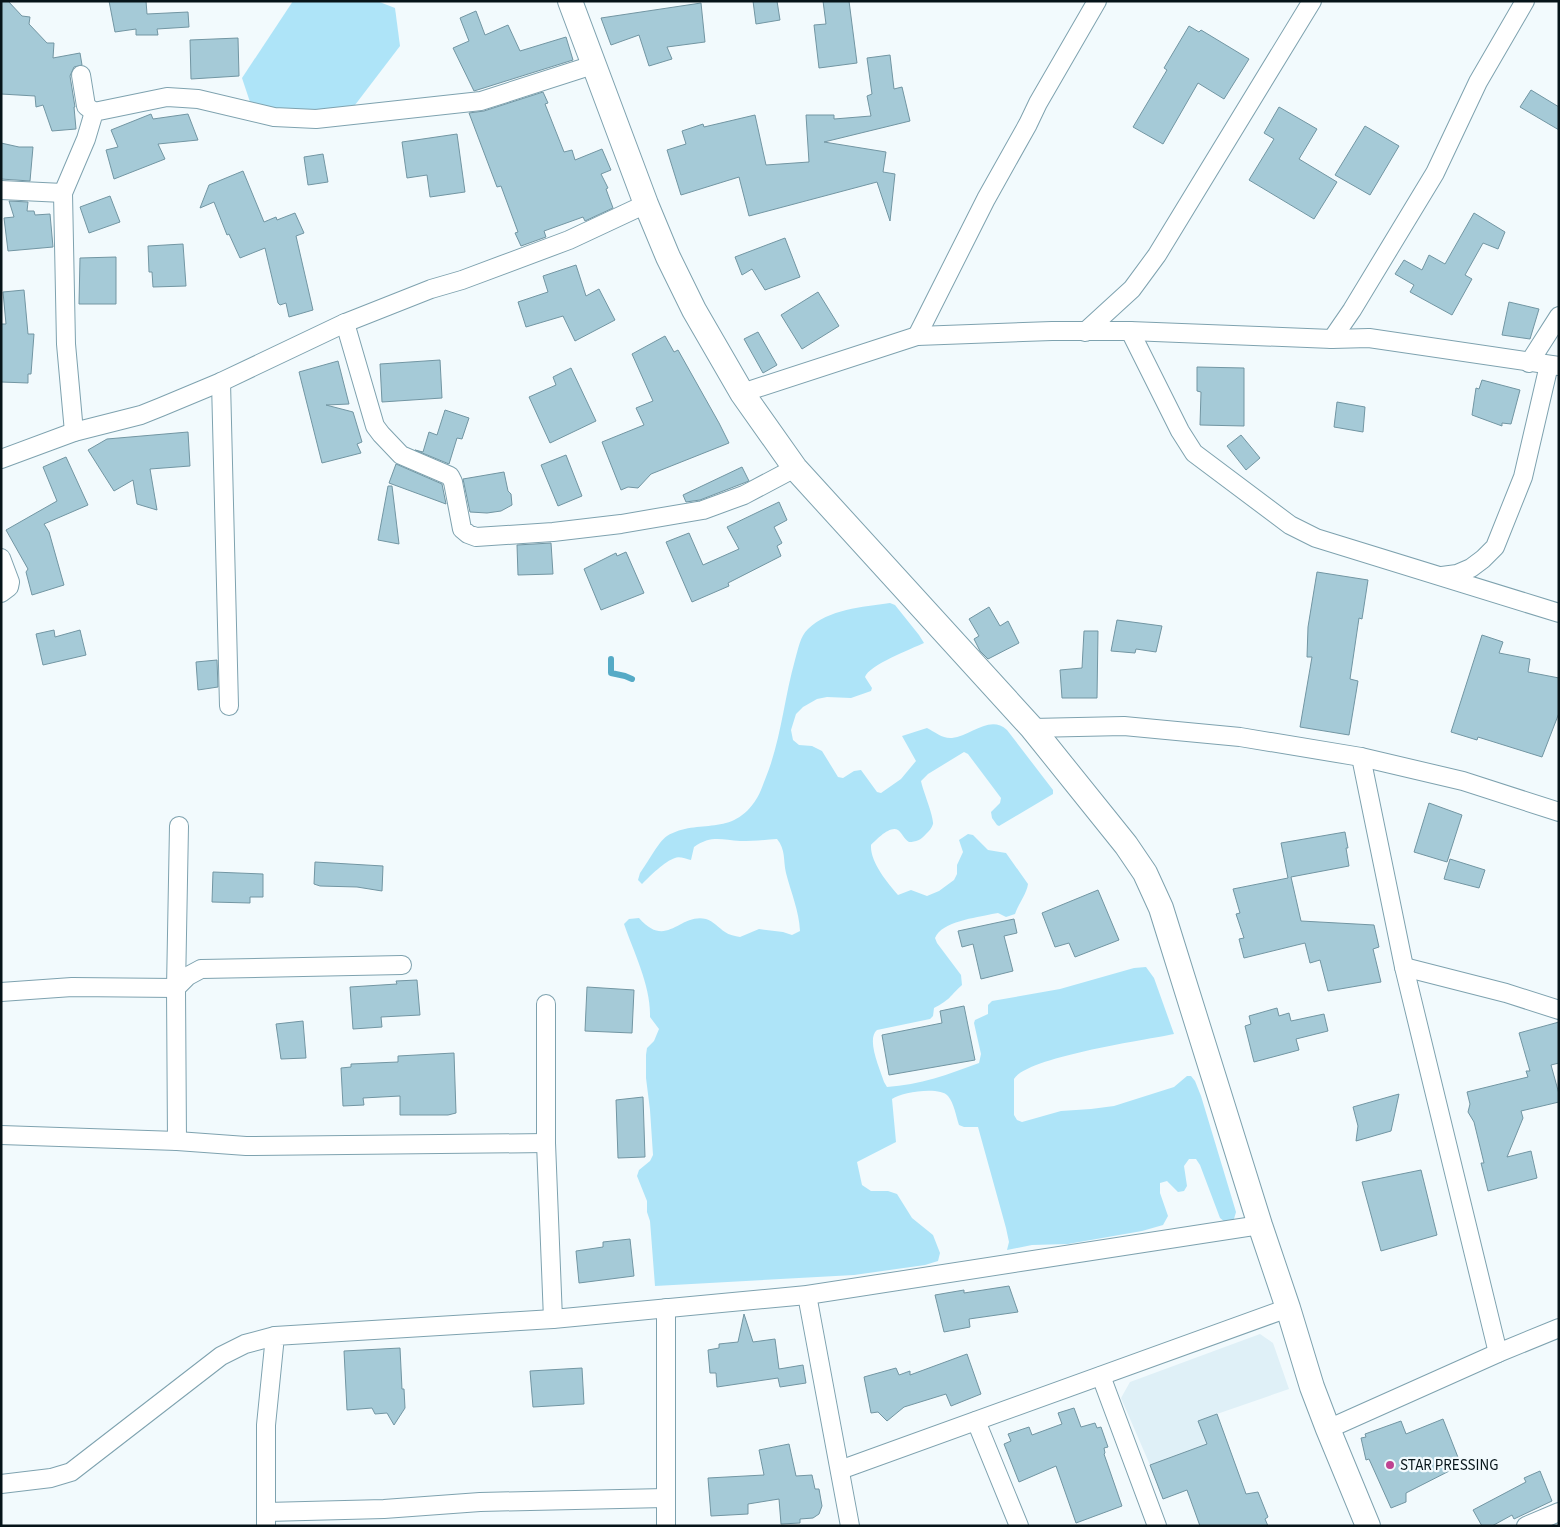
<svg xmlns="http://www.w3.org/2000/svg" width="1560" height="1527" font-family="'Source Sans 3',sans-serif">
  <style>
    .built { fill: #dff0f7 }
    .green { fill: #aee4f8 }
    .lines { fill: none; stroke-linecap: round; stroke-linejoin: round }
    .stream { stroke: #55aac6; stroke-width: 6 }
    .building { fill: #a5cad7; stroke: #7296a3 }
    .street-casing { stroke: #7ea2af; stroke-width: 20 }
    .secondary-casing { stroke: #7ea2af; stroke-width: 26 }
    .street { stroke: #fff; stroke-width: 18 }
    .secondary { stroke: #fff; stroke-width: 24 }
    .poi-dot { fill: #bf4391; stroke: #f2fafd; stroke-width: 2 }
    .labels { text-anchor: middle; stroke-width: 4.5; stroke-linejoin: round; paint-order: stroke }
    .poi-label { font-size: 15px; fill: #061419; stroke: #f2fafd; text-anchor: start }
  </style>
  <rect width="100%" height="100%" fill="#f2fafd"/>
  <polygon class="built" points="1260,1334 1273,1343 1289,1389 1217,1414 1238,1472 1163,1499 1150,1465 1121,1398 1130,1382"/>
  <g class="green">
    <polygon points="293,1 377,1 395,8 400,46 355,105 305,113 252,108 242,78"/>
    <path d="M890,603L895,605L919,635L924,643C911,649 869,665 865,677L872,688L871,691L851,698L827,697L817,699L803,707L796,714L791,730L793,740L799,745L812,746L822,751L838,777L843,778L854,771L861,770L877,792L881,793L901,779L916,761L902,736L927,728C935,732 943,739 952,738C971,736 990,714 1007,730L1053,790V794L999,826L997,825L992,818L991,812L1000,803L1001,798L968,754L964,752L928,774L921,781C923,791 934,817 933,824C932,828 929,831 926,834C921,840 916,842 909,842C904,839 902,833 898,830C890,825 876,840 871,845C870,862 887,882 898,895L911,890L927,896L939,891L954,880L957,874V865L963,852L959,840L968,834L973,835L988,850L1006,853L1028,884C1027,893 1018,905 1015,914L1006,917L998,913L992,914C976,918 942,921 935,938L937,943L961,975L962,985C950,996 950,1000 934,1008L933,1016L930,1019L877,1030C866,1039 880,1069 884,1082L887,1087C919,1085 950,1074 979,1063L981,1054L974,1023L975,1020L988,1014V1005L992,1001L1060,989L1134,968L1146,967L1154,978L1174,1034C1145,1040 1027,1057 1014,1079V1115L1017,1120L1022,1122L1061,1111L1091,1109L1114,1106L1174,1087L1187,1076H1191L1195,1081L1201,1096L1236,1212L1234,1219L1225,1222L1220,1218L1200,1165L1196,1159H1189L1184,1166L1187,1186L1184,1191L1178,1192L1167,1181L1160,1183V1193L1168,1216L1163,1225L1142,1231L1068,1244L1032,1245L1007,1250L1009,1242L1006,1228L978,1127H964L959,1125C956,1116 954,1103 948,1096C940,1086 901,1092 892,1099L896,1142L857,1162L862,1185L871,1191H888L897,1194L912,1218L933,1235L940,1253L938,1261L925,1265L854,1275L655,1286L650,1221L647,1212V1201L637,1176L639,1170L650,1161L653,1155L650,1110L646,1078V1055L647,1048L654,1041L659,1029L650,1017C651,986 634,953 624,924L629,919L639,918C667,950 679,913 706,919C713,921 719,928 725,932C729,935 735,936 740,937L759,929L783,932L792,935L800,931C799,910 791,893 786,873C783,860 786,850 777,839C765,840 753,841 740,841C722,840 711,835 694,847L691,860C686,859 679,856 675,858C665,861 650,876 642,884L638,880L640,873C647,864 658,842 667,836C699,817 732,839 757,798C761,792 763,784 766,777C781,740 784,699 795,660C798,650 800,636 808,629C829,609 862,607 890,603Z"/>
  </g>
  <g class="lines">
    <polyline class="stream" points="611,659 611,673 625,676 632,679"/>
  </g>
  <g class="building">
    <polygon points="1,1 8,1 22,16 30,17 29,24 47,43 54,43 53,58 80,53 82,65 74,67 70,76 75,107 74,107 76,129 52,131 43,105 36,107 35,96 1,94"/>
    <polygon points="109,1 146,1 147,14 188,12 189,27 157,29 158,35 136,35 136,29 115,32"/>
    <polygon points="753,1 777,1 780,20 756,24"/>
    <polygon points="823,1 849,1 857,63 819,68 814,25 826,24"/>
    <polygon points="701,3 705,42 667,47 672,59 649,66 639,35 611,45 601,18"/>
    <polygon points="476,11 485,35 508,25 520,51 566,37 573,60 474,91 453,48 469,41 460,18"/>
    <polygon points="1189,26 1199,32 1201,30 1249,59 1224,99 1198,83 1163,144 1133,127 1167,70 1164,68"/>
    <polygon points="238,38 239,76 191,79 190,40"/>
    <polygon points="890,55 894,89 902,87 910,121 824,142 886,152 883,172 895,174 890,221 877,182 749,216 739,177 681,195 667,150 686,144 682,131 703,124 704,127 755,115 766,165 809,162 806,115 834,115 834,119 871,116 867,96 872,94 867,58"/>
    <polygon points="1531,90 1559,107 1559,130 1520,107"/>
    <polygon points="543,92 548,103 545,104 564,152 572,150 575,160 602,149 611,170 601,174 608,188 606,189 613,208 585,221 583,217 544,231 546,237 521,246 515,233 518,232 501,186 497,187 469,113 484,111"/>
    <polygon points="1279,107 1317,129 1299,159 1337,182 1314,219 1249,180 1274,139 1264,133"/>
    <polygon points="151,114 153,119 188,114 198,140 158,144 165,159 114,179 106,150 118,147 111,130"/>
    <polygon points="1365,126 1399,146 1370,195 1335,175"/>
    <polygon points="457,134 465,192 430,197 427,175 407,178 402,142"/>
    <polygon points="1,143 19,147 33,147 30,181 1,179"/>
    <polygon points="323,154 328,182 308,185 304,157"/>
    <polygon points="243,171 264,222 276,217 277,220 295,213 304,233 296,236 313,310 289,317 286,303 280,305 278,303 265,248 240,258 229,234 227,235 214,202 200,208 209,185"/>
    <polygon points="110,196 120,222 89,233 80,207"/>
    <polygon points="9,201 28,202 27,211 34,211 35,215 50,214 53,247 8,251 4,218 14,217"/>
    <polygon points="1474,213 1505,232 1498,249 1483,243 1465,275 1472,279 1452,315 1410,292 1414,285 1395,274 1404,260 1422,270 1429,255 1445,264"/>
    <polygon points="785,238 800,277 765,290 752,269 742,275 735,257"/>
    <polygon points="183,244 186,286 153,287 152,272 149,272 148,246"/>
    <polygon points="116,257 116,304 79,304 80,258"/>
    <polygon points="576,265 586,296 599,289 615,320 575,341 563,316 526,327 518,302 548,292 543,276"/>
    <polygon points="24,290 28,334 34,334 31,374 28,374 28,383 1,382 1,324 6,324 3,292"/>
    <polygon points="818,292 839,326 802,349 781,315"/>
    <polygon points="1509,302 1539,309 1530,339 1502,335"/>
    <polygon points="758,332 777,365 763,373 744,339"/>
    <polygon points="665,336 674,352 678,350 719,423 729,443 651,474 638,488 628,487 621,490 602,442 644,425 636,408 653,401 632,354"/>
    <polygon points="440,360 442,398 382,402 380,364"/>
    <polygon points="338,361 349,404 326,405 353,412 362,442 357,444 361,453 322,463 299,372"/>
    <polygon points="1197,367 1244,368 1244,426 1200,425 1201,392 1197,391"/>
    <polygon points="571,368 596,421 550,443 529,397 556,385 553,377"/>
    <polygon points="1482,380 1520,390 1511,424 1502,423 1502,426 1472,415 1476,388 1479,389"/>
    <polygon points="1337,402 1365,407 1363,432 1334,427"/>
    <polygon points="445,410 469,418 462,439 457,438 449,464 415,450 423,452 429,432 437,435"/>
    <polygon points="188,432 190,466 150,469 157,510 137,504 133,480 114,491 88,450 107,439"/>
    <polygon points="1241,435 1260,458 1246,470 1227,446"/>
    <polygon points="566,455 582,496 558,506 541,465"/>
    <polygon points="66,457 88,505 44,524 49,532 64,585 32,595 26,572 28,569 6,530 57,501 43,467"/>
    <polygon points="396,464 442,484 446,504 389,483"/>
    <polygon points="742,467 749,481 700,500 686,502 683,495"/>
    <polygon points="504,472 508,491 511,494 512,505 501,511 487,513 470,512 463,479"/>
    <polygon points="388,486 392,486 399,544 378,540"/>
    <polygon points="779,502 787,520 774,527 782,543 777,546 781,556 728,583 729,586 692,602 666,542 689,533 703,565 739,549 727,527"/>
    <polygon points="551,543 553,574 518,575 517,545"/>
    <polygon points="626,552 644,593 601,610 584,569 616,553 617,556"/>
    <polygon points="1317,572 1368,580 1362,619 1359,618 1350,679 1358,681 1349,735 1300,727 1312,657 1307,657 1308,627"/>
    <polygon points="989,607 1000,626 1008,621 1019,643 988,659 980,651 974,639 979,636 969,619"/>
    <polygon points="1117,620 1162,626 1156,652 1136,649 1135,653 1111,651"/>
    <polygon points="54,630 55,637 80,630 86,655 43,665 36,634"/>
    <polygon points="1084,631 1098,631 1097,698 1062,698 1060,670 1082,668"/>
    <polygon points="1482,635 1503,642 1499,653 1530,659 1528,672 1559,678 1559,713 1542,757 1478,737 1477,740 1451,732"/>
    <polygon points="217,660 218,687 198,690 196,662"/>
    <polygon points="1429,803 1462,815 1447,862 1414,852"/>
    <polygon points="1345,832 1348,848 1346,848 1349,866 1291,877 1301,921 1374,925 1379,947 1373,949 1381,982 1328,991 1320,960 1310,963 1305,943 1244,958 1239,939 1244,938 1236,914 1240,913 1233,889 1288,878 1281,843"/>
    <polygon points="1450,859 1485,870 1479,888 1444,879"/>
    <polygon points="315,862 383,866 382,891 357,887 320,886 314,884"/>
    <polygon points="213,872 263,874 263,897 250,897 250,903 212,902"/>
    <polygon points="1098,890 1119,940 1075,957 1069,943 1055,947 1042,913"/>
    <polygon points="1014,919 1017,933 1004,936 1013,971 981,979 973,944 962,947 958,931"/>
    <polygon points="417,980 420,1015 381,1017 382,1027 353,1029 350,987 397,984 396,981"/>
    <polygon points="587,987 634,990 632,1033 585,1031"/>
    <polygon points="964,1006 975,1060 889,1075 882,1035 942,1023 940,1011"/>
    <polygon points="1277,1008 1279,1016 1289,1013 1291,1021 1324,1014 1328,1031 1296,1039 1299,1050 1254,1062 1245,1026 1251,1024 1249,1016"/>
    <polygon points="303,1021 306,1058 281,1059 276,1024"/>
    <polygon points="1559,1022 1559,1063 1551,1065 1559,1094 1559,1102 1521,1111 1523,1118 1507,1157 1531,1151 1537,1178 1488,1191 1481,1163 1484,1163 1474,1122 1468,1112 1470,1104 1467,1092 1528,1077 1526,1071 1530,1071 1519,1033"/>
    <polygon points="454,1053 456,1113 448,1115 400,1115 400,1096 363,1098 364,1105 343,1106 341,1068 351,1067 351,1064 398,1062 398,1056"/>
    <polygon points="1399,1094 1391,1131 1356,1141 1358,1126 1353,1107"/>
    <polygon points="643,1097 645,1157 618,1158 616,1100"/>
    <polygon points="1421,1170 1437,1235 1381,1251 1362,1182"/>
    <polygon points="630,1239 634,1276 579,1283 576,1251 603,1247 603,1242"/>
    <polygon points="1009,1286 1018,1312 969,1319 970,1327 944,1332 935,1295 964,1290 964,1293"/>
    <polygon points="744,1314 753,1342 775,1339 779,1369 803,1365 806,1383 780,1387 778,1378 717,1387 716,1373 710,1373 708,1350 719,1348 719,1344 738,1342"/>
    <polygon points="400,1348 402,1389 404,1389 405,1408 394,1425 387,1413 375,1414 372,1408 347,1410 344,1351"/>
    <polygon points="967,1354 981,1394 951,1406 946,1394 904,1407 887,1421 878,1412 871,1413 864,1377 896,1368 899,1375 910,1371 910,1375"/>
    <polygon points="582,1368 584,1404 533,1407 530,1371"/>
    <polygon points="1074,1408 1081,1427 1095,1423 1097,1428 1101,1427 1108,1447 1104,1448 1105,1453 1104,1454 1122,1506 1076,1523 1056,1466 1019,1482 1004,1444 1011,1441 1008,1434 1029,1427 1032,1435 1062,1424 1058,1413"/>
    <polygon points="1217,1414 1246,1494 1258,1492 1268,1517 1265,1519 1268,1526 1200,1526 1187,1490 1163,1499 1150,1465 1207,1444 1198,1421"/>
    <polygon points="1443,1419 1461,1465 1406,1493 1406,1502 1391,1508 1369,1459 1366,1460 1361,1438 1366,1437 1365,1434 1401,1421 1406,1434"/>
    <polygon points="789,1444 796,1476 812,1475 815,1489 819,1489 822,1506 819,1514 813,1518 800,1519 800,1523 781,1524 779,1499 748,1504 748,1514 711,1516 708,1478 764,1475 759,1450"/>
    <polygon points="1540,1471 1552,1501 1514,1519 1512,1515 1492,1526 1482,1526 1473,1510 1526,1482 1524,1478"/>
  </g>
  <g class="lines">
    <g class="street-casing">
      <g id="street">
        <polyline points="81,75 86,106 94,112"/>
        <polyline points="1,190 63,193"/>
        <polyline points="345,323 375,426 381,434 401,455 450,476 453,482 462,529 468,534 476,537 553,532 621,524 703,510 744,495 795,468"/>
        <polyline points="1130,331 1180,431 1194,453 1290,525 1316,538 1559,613"/>
        <polyline points="1085,332 1132,289 1157,255 1312,1"/>
        <polyline points="917,336 986,199 1028,124 1038,103 1097,1"/>
        <polyline points="1332,339 1352,310 1435,173 1478,82 1525,1"/>
        <polyline points="1529,363 1559,316"/>
        <polyline points="221,382 229,706"/>
        <polyline points="742,393 917,336 1052,331 1130,331 1332,339 1369,338 1559,366"/>
        <polyline points="74,432 66,344 63,193 86,139 94,112 167,97 183,98 198,99 274,117 316,119 481,101 593,65"/>
        <polyline points="1,459 74,432 141,415 161,407 221,382 345,323 431,289 462,280 569,240 646,204"/>
        <polyline points="1,558 10,582 9,587 1,593"/>
        <polyline points="1442,576 1457,574 1471,568 1483,559 1495,547 1523,477 1549,365"/>
        <polyline points="1032,728 1124,726 1240,737 1361,757 1463,781 1559,812"/>
        <polyline points="1361,757 1404,967 1498,1353"/>
        <polyline points="1404,967 1506,993 1559,1010"/>
        <polyline points="1,992 72,987 176,988 188,976 201,969 402,965"/>
        <polyline points="546,1004 546,1143 553,1319"/>
        <polyline points="1,1135 177,1141 246,1146 546,1143"/>
        <polyline points="177,1141 176,988 179,826"/>
        <polyline points="807,1295 850,1526"/>
        <polyline points="1101,1376 1157,1526"/>
        <polyline points="976,1421 1019,1526"/>
        <polyline points="1328,1429 1498,1353 1559,1328"/>
        <polyline points="840,1470 1288,1308"/>
        <polyline points="1,1484 51,1478 71,1472 221,1356 245,1344 275,1336"/>
        <polyline points="266,1512 384,1509 480,1502 665,1498"/>
        <polyline points="266,1526 266,1425 275,1336 553,1319 807,1295 1260,1225"/>
        <polyline points="666,1526 666,1308"/>
        <polyline points="1526,1526 1559,1512"/>
      </g>
    </g>
    <g class="secondary-casing">
      <polyline id="secondary" points="570,1 646,204 668,257 694,310 742,393 795,468 1032,728 1126,845 1145,873 1161,908 1260,1225 1288,1308 1312,1387 1328,1429 1368,1526"/>
    </g>
    <use href="#street" class="street"/>
    <use href="#secondary" class="secondary"/>
  </g>
  <circle class="poi-dot" cx="1390" cy="1465" r="5"/>
  <g class="labels">
    <g class="poi-label">
      <text x="1400" y="1470">STAR PRESSING</text>
    </g>
  </g>
  <rect width="1560" height="1527" fill="none" stroke="#061419" stroke-width="5"/>
</svg>
